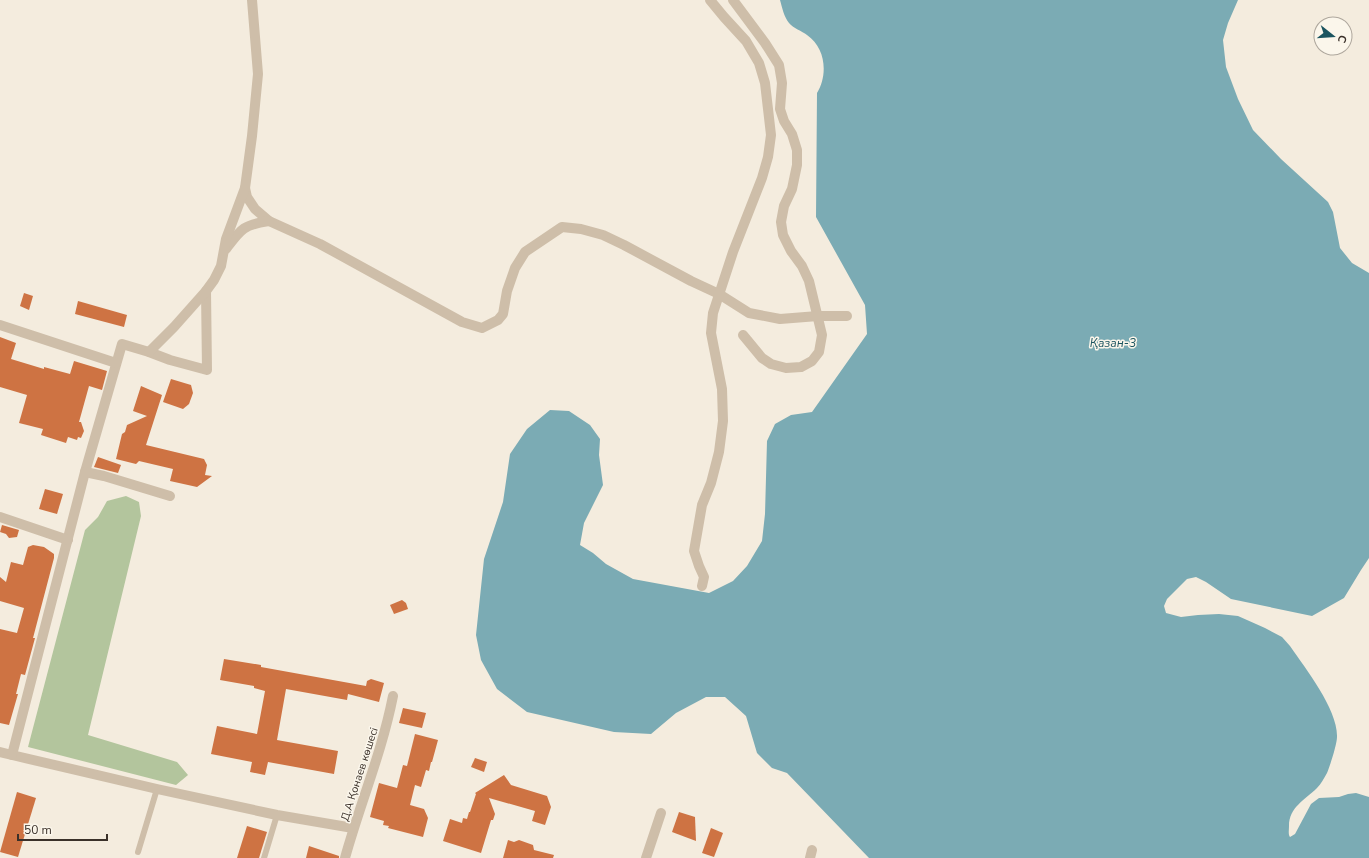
<svg xmlns="http://www.w3.org/2000/svg" width="1369" height="858" font-family="'Nunito Sans',sans-serif">
  <style>
    .green { fill: #b3c59d }
    .water { fill: #7babb4 }
    .building { fill: #ce7343 }
    .lines { fill: none; stroke-linecap: round; stroke-linejoin: round }
    .lane { stroke: #cebea9; stroke-width: 6 }
    .street { stroke: #cebea9; stroke-width: 10 }
    .labels { text-anchor: middle; stroke-width: 3; stroke-linejoin: round; paint-order: stroke }
    .street-label { font-size: 11px; fill: #3a3029; stroke: #fbf6eb }
    .water-label { font-size: 12px; font-style: italic; fill: #1b545f; stroke: #fbf6eb }
  </style>
  <rect width="100%" height="100%" fill="#f4ecde"/>
  <polygon class="green" points="126,496 139,502 141,516 88,735 177,762 188,775 176,785 28,747 85,530 98,517 107,501"/>
  <path class="water" d="M780,0H1238L1228,23L1223,40L1226,67L1238,99L1253,130L1281,159L1328,202L1333,212L1340,248L1352,263L1369,273V558L1361,570L1344,598L1312,616L1231,599L1206,582L1196,577L1187,579L1167,599L1164,606L1166,613L1181,617L1198,615L1219,614L1238,616L1265,628L1282,637L1290,646C1306,669 1338,710 1337,737C1337,744 1330,766 1327,773C1324,778 1321,784 1317,788C1305,800 1289,807 1289,826C1289,830 1288,834 1290,837L1295,834L1311,804L1319,798L1339,797L1348,794L1356,793L1369,797V858H869L787,773L772,768L757,753L746,716L725,697H706L676,713L651,734L614,732L527,712L497,689L481,660L476,635L484,559L503,502L510,454L527,429L550,410L569,411L590,425L600,439L599,455L603,485L584,523L580,545L593,553L606,564L633,579L709,593L733,581L747,566L762,541L765,514L767,441L775,424L791,415L812,412L867,334L865,305L816,217L817,93C828,75 826,48 807,35C802,31 793,28 789,23C784,17 782,7 780,0Z"/>
  <g class="building">
    <polygon points="24,293 33,296 29,310 20,306"/>
    <polygon points="78,301 127,315 124,327 75,314"/>
    <polygon points="0,337 16,343 11,359 44,369 44,367 70,374 74,361 107,371 102,390 89,386 79,422 81,422 84,431 81,438 78,437 77,440 68,437 66,443 41,435 43,429 19,423 27,395 0,387"/>
    <polygon points="171,379 191,385 193,393 189,404 183,409 163,402"/>
    <polygon points="141,386 162,395 146,445 204,459 207,465 205,475 212,476 197,487 170,481 173,469 139,461 136,464 116,459 122,434 125,432 127,425 147,416 133,411"/>
    <polygon points="98,457 121,465 118,473 94,467"/>
    <polygon points="45,489 63,494 57,514 39,509"/>
    <polygon points="2,525 19,530 17,537 9,538 6,534 0,532"/>
    <polygon points="33,545 44,547 54,554 54,558 33,638 35,638 25,675 21,674 16,694 18,694 9,725 0,723 0,629 17,633 24,608 0,601 0,577 6,582 11,562 23,565 28,547"/>
    <polygon points="402,600 406,603 408,609 394,614 390,605"/>
    <polygon points="224,659 261,665 261,667 366,686 367,681 371,679 384,683 379,702 348,694 347,700 286,689 277,740 338,751 334,774 268,762 265,775 250,772 252,762 211,754 217,726 257,734 265,691 254,688 254,686 220,680"/>
    <polygon points="403,708 426,713 422,728 399,723"/>
    <polygon points="415,734 438,740 432,762 431,762 429,771 426,770 421,787 415,785 410,805 424,809 428,818 423,837 388,828 389,826 383,825 384,821 370,817 379,783 397,788 403,765 407,766"/>
    <polygon points="475,758 487,762 484,772 471,767"/>
    <polygon points="504,775 511,785 547,796 551,807 545,825 532,821 535,811 489,798 495,814 493,820 491,820 481,853 443,841 450,819 462,823 463,818 467,819 469,812 470,812 476,794 475,793"/>
    <polygon points="17,792 36,798 18,857 0,852"/>
    <polygon points="679,812 695,817 696,841 672,832"/>
    <polygon points="247,826 267,832 259,858 237,858"/>
    <polygon points="711,828 723,833 714,857 702,853"/>
    <polygon points="508,840 514,842 519,840 533,845 534,850 554,855 553,858 503,858"/>
    <polygon points="309,846 339,856 339,858 306,858"/>
  </g>
  <g class="lines">
    <g class="lane">
      <polyline points="138,852 157,789"/>
      <polyline points="264,858 277,815"/>
    </g>
    <g class="street">
      <polyline points="733,0 765,43 779,65 782,83 780,109 784,121 792,134 797,150 797,165 792,189 784,206 781,222 783,235 791,251 802,266 809,281 822,335 819,352 812,361 801,367 786,368 771,364 762,358 743,335"/>
      <polyline points="245,188 247,197 255,209 269,221 320,244 462,322 482,328 498,320 503,314 507,291 515,268 525,252 562,227 581,229 603,235 624,245 691,281 719,294 749,313 780,319 818,316 847,316"/>
      <path d="M226,249C241,229 243,225 269,221"/>
      <polyline points="206,291 207,370 170,360 149,352 122,344 85,472 12,755 157,789 277,815 353,828"/>
      <polyline points="0,325 116,363"/>
      <polyline points="149,352 174,327 206,291 214,280 221,266 226,239 245,188 252,136 258,74 252,0"/>
      <polyline points="85,472 104,476 170,496"/>
      <polyline points="0,517 68,540"/>
      <polyline points="702,586 704,577 699,566 694,551 702,505 711,483 719,452 723,421 722,389 711,333 713,313 733,252 762,178 768,157 771,135 765,83 759,63 746,41 724,17 710,0"/>
      <polyline points="0,752 12,755"/>
      <path d="M345,858C360,804 382,752 393,696"/>
      <polyline points="646,858 661,813"/>
      <polyline points="810,858 812,850"/>
    </g>
  </g>
  <g class="labels">
    <g class="street-label">
      <text transform="translate(359 774) rotate(-72)" y="4">Д.А Қонаев көшесі</text>
    </g>
    <g class="water-label">
      <text x="1113" y="347">Қазан-3</text>
    </g>
  </g>
  <g transform="translate(1333 36) rotate(107)"><circle r="19" fill="#fbf6eb" stroke="#aea79d"/>
  <path d="M0-3L7 15L0 10L-7 15Z" fill="#1b545f"/>
  <text y="-6" font-size="11" font-weight="bold" text-anchor="middle" fill="#3a3029">С</text>
  </g>
  <path d="M18 834v6h89v-6" fill="none" stroke="#3a3029" stroke-width="2"/>
  <text x="24" y="834" font-size="12" fill="#3a3029" stroke="#fbf6eb" stroke-width="3" paint-order="stroke">50 m</text>
</svg>
